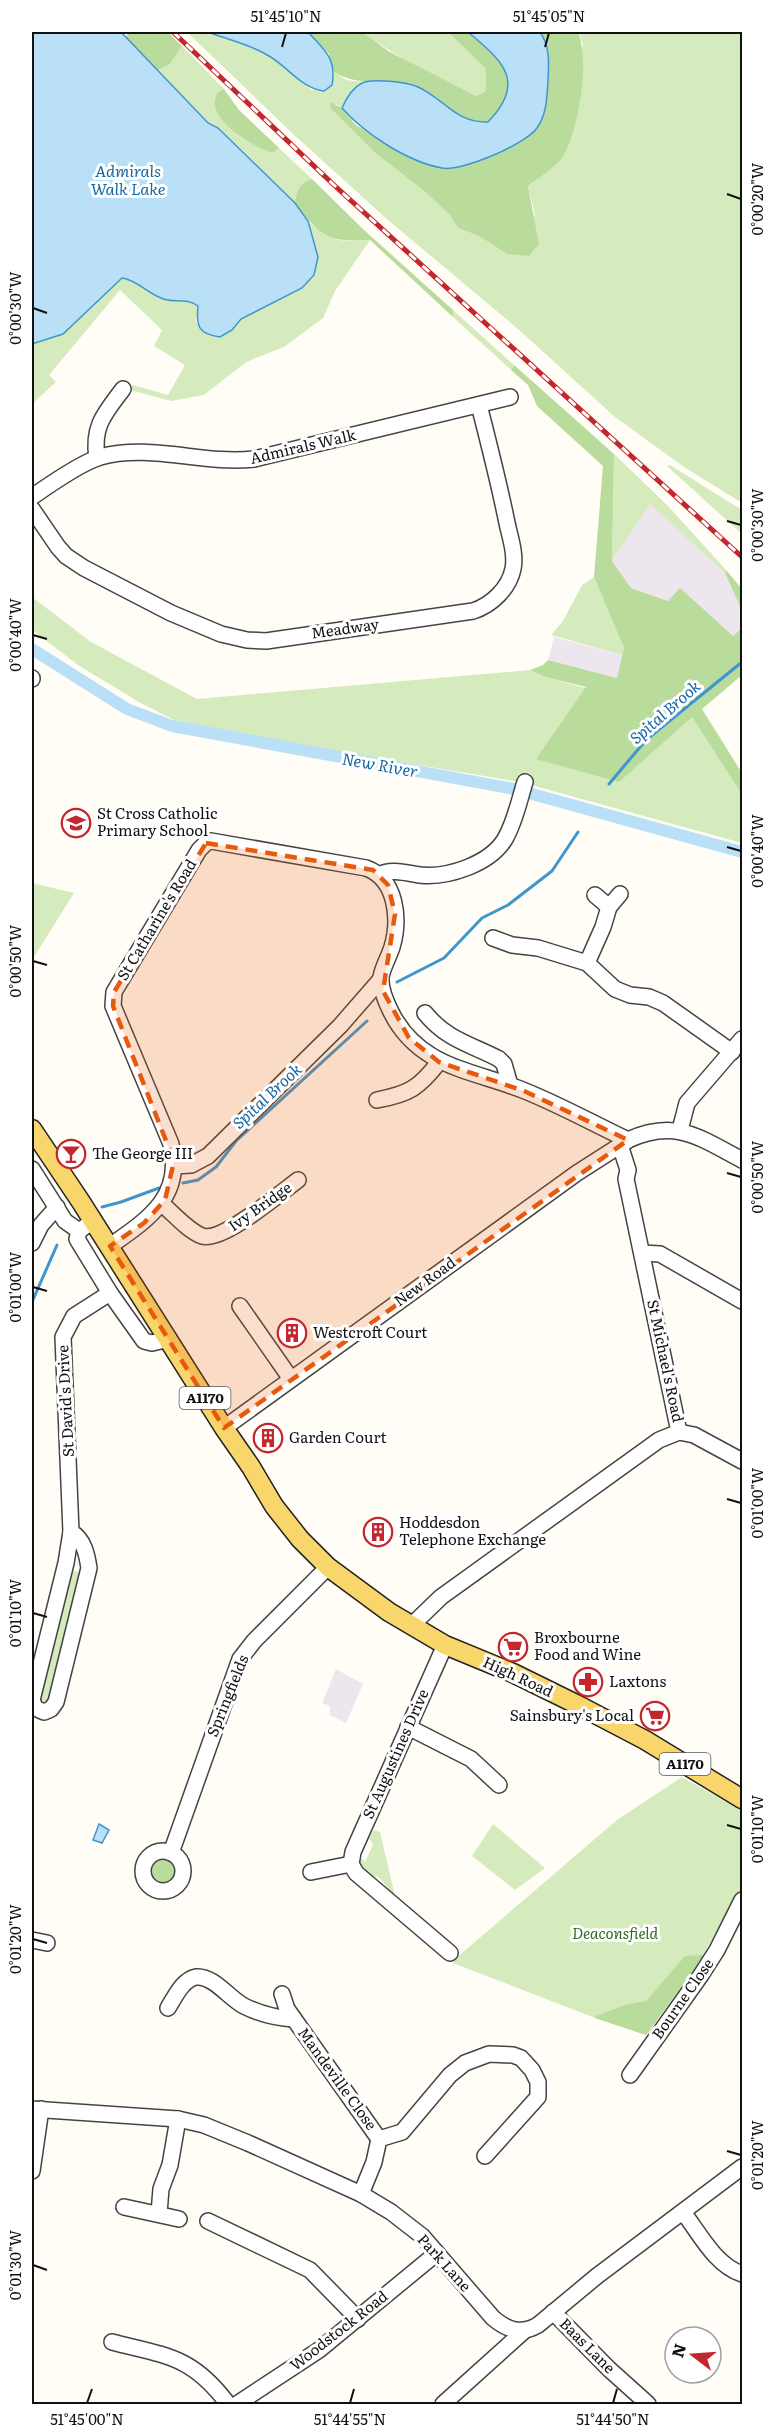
<svg xmlns="http://www.w3.org/2000/svg" width="774" height="2436" font-family="Literata,serif">
  <style>
    .industrial { fill: #eee6ef }
    .green { fill: #d5ebbd }
    .forest { fill: #b9dc9c }
    .water { fill: #b9e0f7; stroke: #3f96cf; stroke-width: 1.5 }
    .lines { fill: none; stroke-linecap: round; stroke-linejoin: round }
    .stream { stroke: #3f96cf; stroke-width: 3 }
    .canal { stroke: #b9e0f7; stroke-width: 12 }
    .minor-casing { stroke: #444; stroke-width: 18 }
    .major-casing { stroke: #222; stroke-width: 21 }
    .minor { stroke: #fff; stroke-width: 15 }
    .major { stroke: #f9d66b; stroke-width: 18 }
    .rail-casing { stroke: #c4262e; stroke-width: 5 }
    .rail { stroke: #fff; stroke-width: 3; stroke-dasharray: 9; stroke-linecap: butt }
    .marked { fill: #e8590c; fill-opacity: 0.2; stroke: #e8590c; stroke-width: 4.5; stroke-dasharray: 12 8; stroke-linejoin: round }
    .ticks { fill: none; stroke: #111; stroke-width: 2 }
    .labels { text-anchor: middle; stroke-width: 6; stroke-linejoin: round; paint-order: stroke }
    .shield { fill: #fff; stroke: #585858; stroke-width: 1.5 }
    .shield-label { font-size: 14px; font-weight: bold; fill: #111 }
    .street-label { font-size: 15px; fill: #111; stroke: #fff }
    .poi-label { font-size: 15px; fill: #111; stroke: #fff; text-anchor: start }
    .park-label { font-size: 15px; font-style: italic; fill: #2f6b1f; stroke: #fff }
    .water-label { font-size: 16px; font-style: italic; fill: #1768a6; stroke: #fff }
    .neatline { fill: none; stroke: #111; stroke-width: 2 }
    .ticks-label { font-size: 15px; text-anchor: middle; fill: #111 }
  </style>
  <rect width="100%" height="100%" fill="#fffdf5"/>
  <g class="industrial">
    <polygon points="650,503 725,573 742,611 742,628 733,636 669,601 631,588 612,561"/>
    <polygon points="554,637 623,655 617,678 548,660"/>
    <polygon points="336,1669 363,1684 346,1723 330,1715 330,1706 322,1703"/>
  </g>
  <g class="green">
    <polygon points="187,32 208,32 226,39 238,41 267,54 312,90 332,85 334,72 346,80 363,82 348,96 342,108 336,104 331,109 374,152 423,190 450,215 458,228 479,236 507,254 535,215 528,186 563,157 583,44 578,32 742,32 742,503 684,467 615,417 518,329 388,220 292,133"/>
    <path d="M363,32H448L486,69V91L476,96C436,77 397,58 363,32Z"/>
    <path d="M182,46L224,89L218,92L273,153L279,148L312,179C299,182 297,191 295,203L218,128L208,123L157,71L170,64Z"/>
    <path d="M308,221C330,241 341,243 370,240L335,291L323,318L284,347L246,362L204,395L171,401L130,390L133,385L168,395L185,365L154,346L162,330L120,290L49,375L56,382L32,404V344L63,334L122,277L191,301L198,306L196,323L232,330L240,319L267,304L318,257Z"/>
    <polygon points="453,310 514,365 511,370 453,317"/>
    <polygon points="614,454 668,506 727,571 725,573 650,504 612,561"/>
    <polygon points="670,465 742,510 742,534 667,466"/>
    <polygon points="594,577 624,648 623,655 551,635 563,621 582,585"/>
    <polygon points="32,597 91,642 197,699 530,670 545,677 692,717 742,795 742,843 520,782 310,747 174,720 139,702 78,665 32,630"/>
    <polygon points="32,883 74,893 32,960"/>
    <polygon points="72,1571 81,1572 50,1704 38,1704"/>
    <polygon points="682,1777 742,1811 742,1887 696,1967 646,2035 595,2018 453,1963 455,1959 617,1820"/>
    <polygon points="493,1824 545,1868 515,1890 472,1856"/>
    <path d="M374,1830L380,1832L396,1900C387,1890 388,1885 377,1876L369,1878L361,1871L358,1860L360,1857L365,1862L373,1845L369,1838Z"/>
  </g>
  <g class="forest">
    <polygon points="129,32 168,32 182,46 170,64 157,71 126,37"/>
    <path d="M308,32H363L388,51L476,96L486,91V69L448,32H468L493,52L505,70L509,90L501,108L488,122C451,122 444,94 415,86C387,78 359,88 334,72L329,54Z"/>
    <path d="M540,32H578C590,61 579,127 564,155C559,165 537,179 528,186L539,244L529,256L507,254L479,236L458,228L450,215L423,190L374,152L331,109L330,102L342,108L356,125L413,160L468,165L545,39Z"/>
    <path d="M224,89L239,110L279,148L273,153C254,147 219,126 215,106C214,101 216,96 218,92Z"/>
    <path d="M312,179L364,230L453,310V317L370,240C328,243 320,236 295,203C297,191 299,182 312,179Z"/>
    <polygon points="514,365 614,454 612,561 631,588 668,601 680,588 733,636 742,628 742,675 702,709 742,773 742,795 692,717 619,782 536,759 586,687 545,677 530,670 543,665 548,660 617,678 624,648 594,577 603,466 537,406 528,385 511,370"/>
    <polygon points="727,571 742,589 742,611 725,573"/>
    <circle cx="164" cy="1873" r="14"/>
    <polygon points="704,1955 646,2035 595,2018 596,2016 625,2005 646,2001 685,1956"/>
  </g>
  <g class="water">
    <path d="M32,32H121L208,123L218,128L295,203L308,221L318,257L314,275L302,288L241,319L232,330L220,337C198,334 196,326 198,306C186,297 173,304 161,298C147,293 137,280 122,278L63,334L32,344Z"/>
    <path d="M208,32H308C324,50 337,58 332,85L324,91C301,88 288,67 269,56C250,44 228,40 208,32Z"/>
    <path d="M468,32H540C550,46 549,63 548,80C547,96 547,114 537,128C526,144 461,172 442,168C408,162 365,134 342,108C346,99 352,88 362,83C373,78 407,82 418,87C445,99 455,123 488,122C527,82 503,61 468,32Z"/>
    <polygon points="99,1824 109,1830 102,1843 93,1840"/>
  </g>
  <g class="lines">
    <g class="stream">
      <polyline points="609,784 646,740 742,662"/>
      <polyline points="397,982 444,958 482,918 508,905 552,871 578,832"/>
      <polyline points="183,1183 198,1180 216,1167 236,1141 367,1021"/>
      <polyline points="102,1207 121,1202 159,1188"/>
      <polyline points="32,1302 57,1245"/>
    </g>
    <polyline class="canal" points="32,649 127,709 172,726 514,789 742,852"/>
    <g class="minor-casing">
      <g id="minor">
        <path d="M97,458C92,426 105,413 123,389"/>
        <path d="M32,497C49,485 81,463 100,457C151,443 203,465 254,459L510,397"/>
        <path d="M32,509L58,547L66,556L84,568L171,613L221,634L247,640L266,641L473,611C492,605 509,588 513,569C516,554 510,537 507,523C499,483 489,444 479,405"/>
        <polyline points="32,679 32,678"/>
        <path d="M379,875C390,868 407,873 420,875C448,878 490,864 505,839C515,822 519,801 525,782"/>
        <polyline points="595,895 609,907"/>
        <polyline points="493,938 512,945 538,948 587,963 615,989 630,995 649,997 663,1003 732,1052"/>
        <polyline points="587,963 603,927 609,907 620,894"/>
        <path d="M425,1013C447,1040 470,1044 499,1059L504,1064L510,1085"/>
        <path d="M377,1100C409,1094 419,1088 439,1062"/>
        <polyline points="680,1130 687,1103 742,1039"/>
        <polyline points="174,1166 191,1165 208,1156 340,1026 381,979"/>
        <polyline points="32,1169 65,1221 79,1231"/>
        <path d="M162,1204C174,1214 187,1230 202,1236C222,1243 280,1193 298,1180"/>
        <polyline points="93,1221 79,1231 77,1239 110,1293 144,1341 152,1343 169,1339"/>
        <polyline points="32,1243 41,1225 57,1207"/>
        <path d="M110,1246C147,1220 184,1197 171,1144L113,1006L114,992L199,850L206,843L211,841L366,868C397,879 400,920 392,947C389,957 383,966 381,977C380,989 386,1002 391,1012C419,1068 473,1070 525,1091C560,1105 594,1124 628,1140C676,1118 700,1138 742,1160"/>
        <polyline points="642,1253 660,1254 742,1301"/>
        <polyline points="240,1306 291,1379"/>
        <polyline points="224,1428 577,1173 627,1141"/>
        <polyline points="679,1432 694,1435 742,1461"/>
        <polyline points="412,1625 441,1597 659,1440 679,1432 626,1179 628,1170 620,1145"/>
        <polyline points="445,1645 353,1852 351,1864 356,1873 450,1953"/>
        <path d="M32,1700L35,1708L44,1712L51,1709L56,1702L89,1568C87,1555 84,1539 71,1532L63,1337L74,1316L110,1293"/>
        <polyline points="32,1700 66,1563 71,1532"/>
        <polyline points="408,1727 471,1759 499,1785"/>
        <circle cx="163" cy="1871" r="20"/>
        <polyline points="171,1853 240,1659 254,1641 328,1567"/>
        <polyline points="311,1872 351,1864"/>
        <polyline points="32,1940 47,1943"/>
        <polyline points="282,1994 287,2009 294,2019 379,2139"/>
        <path d="M168,2008C175,1997 182,1980 196,1977C213,1975 230,1999 244,2006C260,2014 276,2018 294,2019"/>
        <polyline points="630,2075 701,1975 717,1950 742,1900"/>
        <path d="M32,2109L178,2119L204,2125L248,2143L361,2194L391,2212L422,2236L493,2318C507,2330 521,2335 538,2325L597,2276L742,2167"/>
        <polyline points="32,2171 41,2109"/>
        <polyline points="361,2194 374,2162 379,2139 402,2132 450,2075 465,2063 489,2054 513,2055 521,2058 532,2070 538,2082 538,2097 485,2156"/>
        <polyline points="124,2207 179,2219"/>
        <path d="M683,2212C700,2234 715,2265 742,2274"/>
        <polyline points="159,2213 161,2189 170,2165 178,2119"/>
        <polyline points="208,2221 310,2270 358,2319"/>
        <polyline points="553,2312 609,2369 648,2404"/>
        <path d="M112,2342C167,2356 192,2356 228,2404"/>
        <polyline points="237,2404 319,2350 437,2253"/>
        <polyline points="443,2404 524,2331"/>
      </g>
    </g>
    <g class="major-casing">
      <polyline id="major" points="32,1129 81,1202 224,1428 251,1467 274,1506 300,1539 328,1567 389,1612 445,1645 513,1673 580,1706 645,1740 742,1799"/>
    </g>
    <use href="#minor" class="minor"/>
    <use href="#major" class="major"/>
    <g class="rail-casing">
      <polyline id="rail" points="173,32 335,186 742,557"/>
    </g>
    <use href="#rail" class="rail"/>
  </g>
  <path class="marked" d="M206,843L373,870L388,885L395,914L383,991L409,1038L439,1062L524,1091L628,1140L224,1428L110,1246L144,1223L165,1200L174,1161L113,1006L114,992Z"/>
  <path class="ticks" d="M282,47L286,33M545,47L549,33M727,194L741,199M33,308L47,313M727,521L741,525M33,635L47,639M727,847L741,851M33,961L47,965M727,1173L741,1177M33,1287L47,1291M727,1499L741,1503M33,1613L47,1617M727,1825L741,1829M33,1939L47,1943M727,2151L741,2155M33,2265L47,2270M87,2403L92,2389M350,2403L354,2389M613,2403L617,2389"/>
  <defs>
    <g id="school-ring" transform="scale(1.5)"><circle r="9.5" fill="#fff" stroke="#c4262e" stroke-width="1.5"/><path d="M0-5L7-2L0 1L-7-2ZM-4 1L0 2.5L4 1V4Q0 6-4 4Z" fill="#c4262e"/></g>
    <g id="bar-ring" transform="scale(1.5)"><circle r="9.5" fill="#fff" stroke="#c4262e" stroke-width="1.5"/><path d="M-6-5H6L.8 .8V4.5H3.5V6h-7V4.5H-.8V.8Z" fill="#c4262e"/></g>
    <g id="building-ring" transform="scale(1.5)"><circle r="9.5" fill="#fff" stroke="#c4262e" stroke-width="1.5"/><path d="M-4-6H4V6H1V3H-1V6H-4ZM-2.5-4.3h1.7v1.8h-1.7ZM.8-4.3h1.7v1.8H.8ZM-2.5-1h1.7V.8h-1.7ZM.8-1h1.7V.8H.8Z" fill="#c4262e"/></g>
    <g id="supermarket-ring" transform="scale(1.5)"><circle r="9.5" fill="#fff" stroke="#c4262e" stroke-width="1.5"/><path d="M-6-5.5h2.5l.6 2H6L4.5 2H-2.5L-4.4-4H-6ZM-1.5 3.2a1.3 1.3 0 1 0 .1 0ZM3 3.2a1.3 1.3 0 1 0 .1 0Z" fill="#c4262e"/></g>
    <g id="pharmacy-ring" transform="scale(1.5)"><circle r="9.5" fill="#fff" stroke="#c4262e" stroke-width="1.5"/><path d="M-2-6h4v4h4v4h-4v4h-4v-4h-4v-4h4Z" fill="#c4262e"/></g>
  </defs>
  <g fill-rule="evenodd">
    <use href="#school-ring" x="76" y="823"/>
    <use href="#bar-ring" x="71" y="1154"/>
    <use href="#building-ring" x="292" y="1333"/>
    <use href="#building-ring" x="268" y="1438"/>
    <use href="#building-ring" x="378" y="1532"/>
    <use href="#supermarket-ring" x="513" y="1647"/>
    <use href="#pharmacy-ring" x="588" y="1682"/>
    <use href="#supermarket-ring" x="655" y="1716"/>
  </g>
  <g class="labels">
    <g class="shield">
      <rect x="179.5" y="1387" width="51" height="22" rx="4.5"/>
      <rect x="659.5" y="1753" width="51" height="22" rx="4.5"/>
    </g>
    <g class="shield-label">
      <text x="205" y="1403">A1170</text>
      <text x="685" y="1769">A1170</text>
    </g>
    <g class="street-label">
      <text transform="translate(303 447) rotate(-13)" y="5">Admirals Walk</text>
      <text transform="translate(345 629) rotate(-8)" y="5">Meadway</text>
      <text transform="translate(157 920) rotate(-59)" y="5">St Catharine's Road</text>
      <text transform="translate(260 1207) rotate(-35)" y="5">Ivy Bridge</text>
      <text transform="translate(425 1282) rotate(-36)" y="5">New Road</text>
      <text transform="translate(665 1361) rotate(78)" y="5">St Michael's Road</text>
      <text transform="translate(66 1401) rotate(-93)" y="5">St David's Drive</text>
      <text transform="translate(518 1677) rotate(25)" y="5">High Road</text>
      <text transform="translate(228 1696) rotate(-68)" y="5">Springfields</text>
      <text transform="translate(396 1754) rotate(-66)" y="5">St Augustines Drive</text>
      <text transform="translate(683 1999) rotate(-55)" y="5">Bourne Close</text>
      <text transform="translate(337 2079) rotate(54)" y="5">Mandeville Close</text>
      <text transform="translate(444 2263) rotate(48)" y="5">Park Lane</text>
      <text transform="translate(339 2331) rotate(-38)" y="5">Woodstock Road</text>
      <text transform="translate(587 2346) rotate(45)" y="5">Baas Lane</text>
    </g>
    <g class="poi-label">
      <text x="97" y="819">St Cross Catholic<tspan x="97" dy="17">Primary School</tspan></text>
      <text x="92" y="1159">The George III</text>
      <text x="313" y="1338">Westcroft Court</text>
      <text x="289" y="1443">Garden Court</text>
      <text x="399" y="1528">Hoddesdon<tspan x="399" dy="17">Telephone Exchange</tspan></text>
      <text x="534" y="1643">Broxbourne<tspan x="534" dy="17">Food and Wine</tspan></text>
      <text x="609" y="1687">Laxtons</text>
      <text x="634" y="1721" text-anchor="end">Sainsbury's Local</text>
    </g>
    <g class="park-label">
      <text x="615" y="1939">Deaconsfield</text>
    </g>
    <g class="water-label">
      <text x="128" y="177">Admirals<tspan x="128" dy="18">Walk Lake</tspan></text>
      <text transform="translate(665 712) rotate(-41)" y="6">Spital Brook</text>
      <text transform="translate(380 765) rotate(10)" y="6">New River</text>
      <text transform="translate(267 1096) rotate(-43)" y="6">Spital Brook</text>
    </g>
  </g>
  <rect width="774" height="2436" fill="none" stroke="#ffffff" stroke-width="66"/>
  <g transform="translate(693 2355) rotate(287)"><circle r="28" fill="#ffffff" stroke="#a0a0a0" stroke-width="1.5"/>
  <path d="M0-4.5L10 22L0 15L-10 22Z" fill="#c4262e"/>
  <text y="-9" font-size="16" font-weight="bold" text-anchor="middle" fill="#111111">N</text>
  </g>
  <rect x="33" y="33" width="708" height="2370" class="neatline"/>
  <g class="ticks-label">
    <text x="286" y="22">51°45'10"N</text>
    <text x="549" y="22">51°45'05"N</text>
    <text transform="translate(758 199) rotate(-90)" y="5">0°00'20"W</text>
    <text transform="translate(16 308) rotate(-90)" y="5">0°00'30"W</text>
    <text transform="translate(758 525) rotate(-90)" y="5">0°00'30"W</text>
    <text transform="translate(16 635) rotate(-90)" y="5">0°00'40"W</text>
    <text transform="translate(758 851) rotate(-90)" y="5">0°00'40"W</text>
    <text transform="translate(16 961) rotate(-90)" y="5">0°00'50"W</text>
    <text transform="translate(758 1177) rotate(-90)" y="5">0°00'50"W</text>
    <text transform="translate(16 1287) rotate(-90)" y="5">0°01'00"W</text>
    <text transform="translate(758 1503) rotate(-90)" y="5">0°01'00"W</text>
    <text transform="translate(16 1613) rotate(-90)" y="5">0°01'10"W</text>
    <text transform="translate(758 1829) rotate(-90)" y="5">0°01'10"W</text>
    <text transform="translate(16 1939) rotate(-90)" y="5">0°01'20"W</text>
    <text transform="translate(758 2155) rotate(-90)" y="5">0°01'20"W</text>
    <text transform="translate(16 2265) rotate(-90)" y="5">0°01'30"W</text>
    <text x="87" y="2425">51°45'00"N</text>
    <text x="350" y="2425">51°44'55"N</text>
    <text x="613" y="2425">51°44'50"N</text>
  </g>
</svg>
